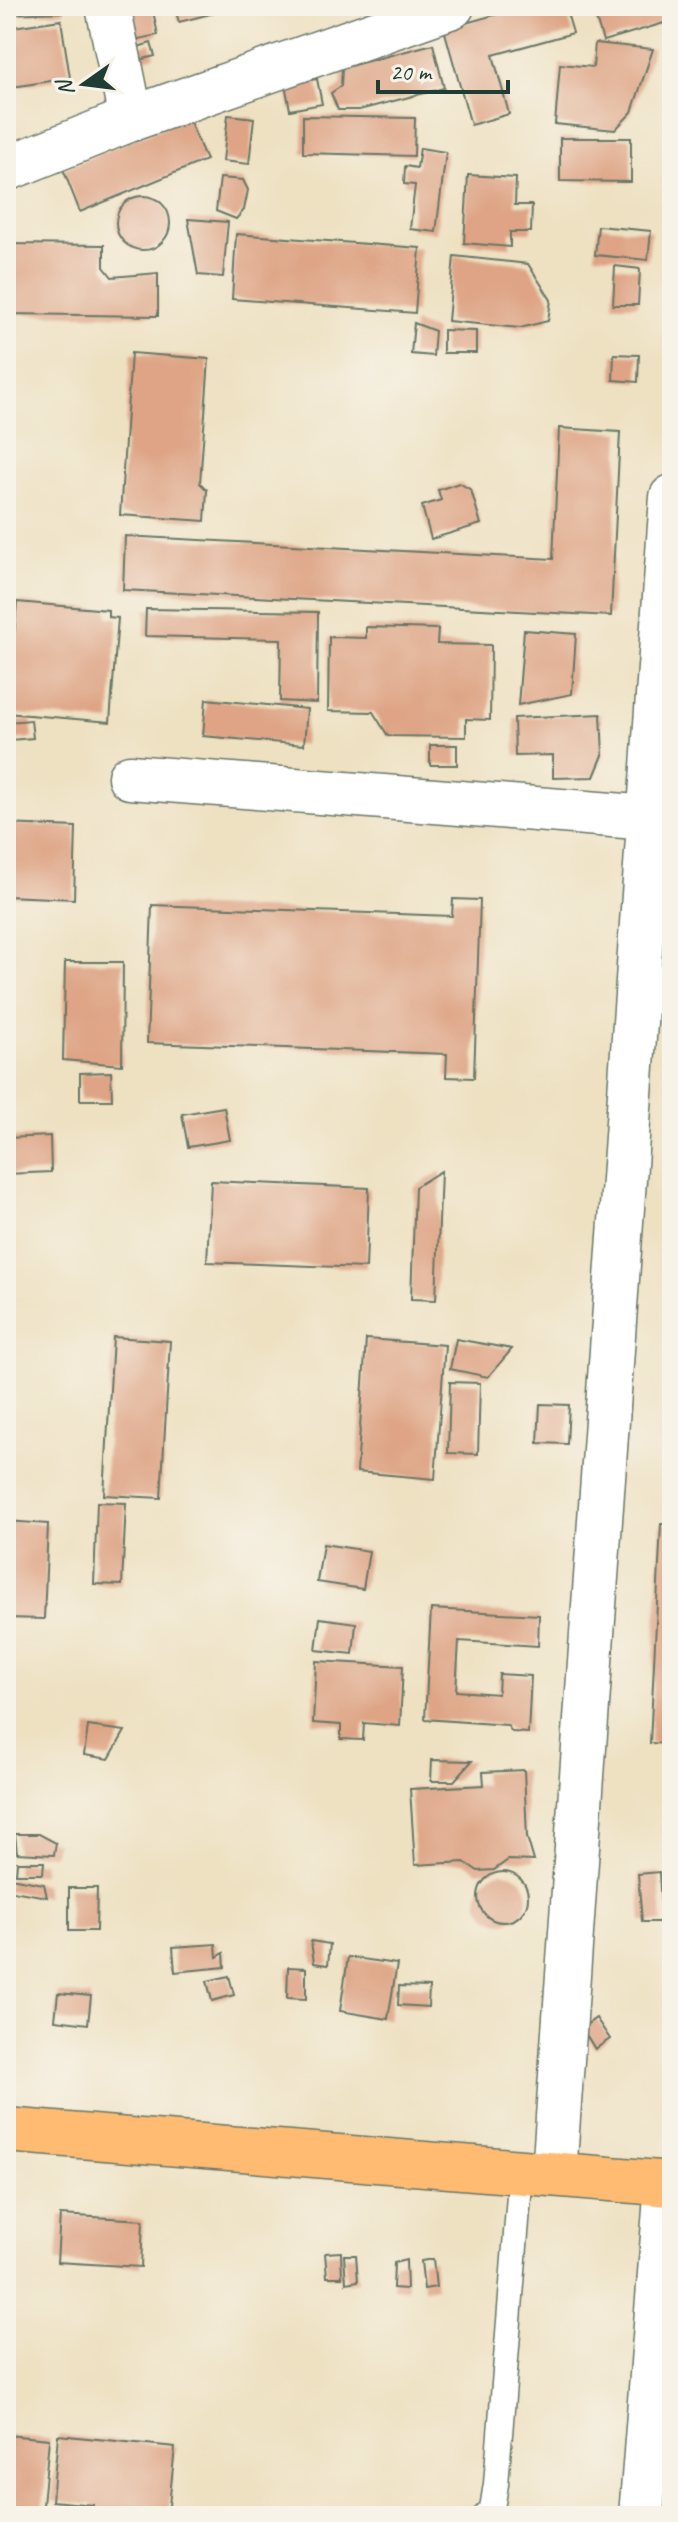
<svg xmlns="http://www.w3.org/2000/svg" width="678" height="2522" font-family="Caveat,sans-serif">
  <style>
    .building { fill: #dea485 }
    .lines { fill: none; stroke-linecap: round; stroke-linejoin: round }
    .service-casing { stroke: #677666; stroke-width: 27 }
    .minor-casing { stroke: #677666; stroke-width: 47 }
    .tertiary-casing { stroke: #677666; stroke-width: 47 }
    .trunk-casing { stroke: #677666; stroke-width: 47 }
    .service { stroke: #fff; stroke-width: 24 }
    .minor { stroke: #fff; stroke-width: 44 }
    .tertiary { stroke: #fff; stroke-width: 44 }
    .trunk { stroke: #ffbb71; stroke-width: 44 }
  </style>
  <rect width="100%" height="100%" fill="#f7f3e8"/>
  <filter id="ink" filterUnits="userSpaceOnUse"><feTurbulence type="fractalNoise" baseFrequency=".0125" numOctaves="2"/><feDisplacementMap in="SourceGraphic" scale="16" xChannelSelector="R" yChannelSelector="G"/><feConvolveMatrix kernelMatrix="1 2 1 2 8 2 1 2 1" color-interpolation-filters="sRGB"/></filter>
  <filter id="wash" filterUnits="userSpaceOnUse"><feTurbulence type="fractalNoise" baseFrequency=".006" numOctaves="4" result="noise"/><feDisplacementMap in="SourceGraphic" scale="32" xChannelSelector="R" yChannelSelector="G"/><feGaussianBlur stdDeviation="1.8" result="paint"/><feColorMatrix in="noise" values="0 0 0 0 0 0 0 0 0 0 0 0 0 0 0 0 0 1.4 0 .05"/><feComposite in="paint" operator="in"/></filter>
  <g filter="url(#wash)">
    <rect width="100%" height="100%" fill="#eee1c2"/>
    <g id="blocks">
      <g class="building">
        <polygon points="6,6 63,6 64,12 6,14"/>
        <polygon points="122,6 152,6 158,35 129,41"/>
        <polygon points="174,6 213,6 214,13 179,22"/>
        <polygon points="527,6 565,6 573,33 493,55 509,114 471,125 444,29"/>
        <polygon points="592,6 667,6 671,21 603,41"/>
        <polygon points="61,20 70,78 6,88 6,28"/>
        <polygon points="151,43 155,56 135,61 131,49"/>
        <polygon points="595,43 653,49 632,112 615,130 555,124 560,64 593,67"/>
        <polygon points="433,44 444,88 359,110 338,110 331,93 341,86 342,68"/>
        <polygon points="317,79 322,104 290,110 285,84"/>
        <polygon points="228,115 254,118 249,164 223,161"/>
        <polygon points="303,116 415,118 414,156 303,153"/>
        <polygon points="188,117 206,160 80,212 63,169"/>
        <polygon points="560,138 631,138 631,182 560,181"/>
        <polygon points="420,148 446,152 436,232 410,229 415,185 404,184 405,166 417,168"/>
        <polygon points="468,175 516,178 515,205 532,205 531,232 510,232 510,247 464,243"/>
        <polygon points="220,178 243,180 248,190 244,210 236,219 216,211"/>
        <circle cx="143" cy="223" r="27"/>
        <polygon points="188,219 228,222 223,277 198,275"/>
        <polygon points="598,226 651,231 648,260 595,255"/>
        <polygon points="236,234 420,248 415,313 232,299"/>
        <polygon points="6,244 104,245 104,267 112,277 158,273 158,316 6,314"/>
        <polygon points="454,256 528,264 551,300 548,321 520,328 448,321"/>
        <polygon points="615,266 640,269 638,305 613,305"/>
        <polygon points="414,323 435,331 433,356 411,354"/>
        <polygon points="443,330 476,331 476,353 443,353"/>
        <polygon points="131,353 209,359 200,483 207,490 205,521 120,515"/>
        <polygon points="614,354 639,355 638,382 613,380"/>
        <polygon points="559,428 620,432 611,616 123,590 125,536 553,559"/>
        <polygon points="459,483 471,490 481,524 431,539 422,506 441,500 438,490"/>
        <polygon points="17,602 108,610 108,617 118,618 110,722 6,713 6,646 13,646"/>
        <polygon points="146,609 318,612 317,703 280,701 281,639 145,636"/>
        <polygon points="366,627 438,629 437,644 491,645 490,720 466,719 466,737 388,736 373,712 328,711 329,637 366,638"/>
        <polygon points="524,630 576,634 572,694 518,705"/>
        <polygon points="206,699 307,709 304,745 203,736"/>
        <polygon points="601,714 603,755 594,777 553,778 553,755 515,756 514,718"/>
        <polygon points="31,720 33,738 10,740 8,722"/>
        <rect x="430" y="745" width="27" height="20"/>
        <polygon points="6,824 76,827 74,899 6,896"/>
        <polygon points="453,899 480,900 474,1078 446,1077 447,1054 147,1043 152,905 452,916"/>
        <polygon points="65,962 123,962 122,1065 63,1060"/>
        <polygon points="111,1072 112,1100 80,1100 80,1073"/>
        <polygon points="224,1107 230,1140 188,1147 182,1114"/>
        <polygon points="50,1136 51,1172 6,1174 6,1138"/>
        <polygon points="441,1171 436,1300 411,1299 415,1187"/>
        <polygon points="211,1181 369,1188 366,1268 207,1262"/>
        <polygon points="665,1270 672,1270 672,1378 669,1378"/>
        <polygon points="113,1337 170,1341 161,1498 104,1495"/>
        <polygon points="366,1339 445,1345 435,1479 357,1472"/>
        <polygon points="456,1339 512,1349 488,1377 450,1369"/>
        <polygon points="450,1382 480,1383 478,1454 448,1453"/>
        <polygon points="540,1404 569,1405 567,1444 538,1443"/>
        <polygon points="97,1502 126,1503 122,1585 94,1584"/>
        <polygon points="6,1521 48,1524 44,1619 6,1618"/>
        <polygon points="661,1524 672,1524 672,1744 650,1743"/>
        <polygon points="323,1544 369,1551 363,1589 317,1582"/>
        <polygon points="431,1609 539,1615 538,1646 459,1641 456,1691 498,1694 499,1674 531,1676 528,1733 512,1732 507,1725 425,1719"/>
        <polygon points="320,1618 356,1623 353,1654 316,1650"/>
        <polygon points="316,1661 403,1666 400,1726 364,1723 363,1740 341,1739 341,1725 313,1723"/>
        <polygon points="88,1726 125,1731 109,1759 84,1755"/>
        <polygon points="432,1760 472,1761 454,1781 431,1781"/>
        <polygon points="524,1770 527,1837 534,1861 508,1860 494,1870 478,1871 464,1862 415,1865 410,1789 484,1785 483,1772"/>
        <polygon points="15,1834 39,1834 56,1843 54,1855 17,1853"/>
        <polygon points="17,1862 44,1862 43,1874 16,1874"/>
        <circle cx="503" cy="1897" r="25"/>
        <polygon points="659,1872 662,1922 642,1922 638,1874"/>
        <polygon points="10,1878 44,1884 47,1897 7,1890"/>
        <polygon points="672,1880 672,1893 668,1897 667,1881"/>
        <polygon points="69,1888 97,1888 96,1931 69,1931"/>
        <polygon points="311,1941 330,1944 328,1965 314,1963"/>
        <polygon points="216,1944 217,1957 224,1953 225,1967 175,1972 173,1947"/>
        <polygon points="348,1957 397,1964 388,2019 340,2011"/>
        <polygon points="288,1967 306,1968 306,1999 287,1998"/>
        <polygon points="229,1976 234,1995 212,2001 207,1981"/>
        <polygon points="399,1986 429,1987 428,2007 398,2005"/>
        <polygon points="58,1993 91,1996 88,2024 55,2020"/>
        <polygon points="596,2018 610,2039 595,2049 582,2028"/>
        <polygon points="6,2207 12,2207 10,2250 6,2250"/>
        <polygon points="60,2215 143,2220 141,2267 57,2262"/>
        <polygon points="341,2252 342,2277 327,2277 325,2253"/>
        <polygon points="344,2255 356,2255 358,2281 346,2283"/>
        <polygon points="433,2259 436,2287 424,2289 421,2261"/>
        <polygon points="406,2260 407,2289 393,2288 394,2263"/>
        <polygon points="6,2435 49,2439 42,2516 6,2516"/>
        <polygon points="58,2435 175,2447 168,2516 92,2516 93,2505 52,2501"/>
        <polygon points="670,2494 672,2494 672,2516 668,2516"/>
      </g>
    </g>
  </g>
  <g filter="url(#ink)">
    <use href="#blocks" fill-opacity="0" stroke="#677666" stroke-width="2"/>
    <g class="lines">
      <g class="service-casing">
        <polyline id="service" points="485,2516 492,2509 496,2484 521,2171"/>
      </g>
      <g class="minor-casing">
        <g id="minor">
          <polyline points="108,6 131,119"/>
          <polyline points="6,169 131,119 452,6"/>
          <polyline points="130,777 650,818"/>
          <polyline points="554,2174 672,497"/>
        </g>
      </g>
      <g class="tertiary-casing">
        <polyline id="tertiary" points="641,2516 667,2184"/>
      </g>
      <g class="trunk-casing">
        <polyline id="trunk" points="6,2130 672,2184"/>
      </g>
      <use href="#service" class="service"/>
      <use href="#minor" class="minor"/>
      <use href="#tertiary" class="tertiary"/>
      <use href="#trunk" class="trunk"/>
    </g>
  </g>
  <rect width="678" height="2522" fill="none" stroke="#f7f3e8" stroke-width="32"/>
  <g transform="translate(84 84) rotate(256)" stroke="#f7f3e8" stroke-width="6" paint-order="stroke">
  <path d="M0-6L14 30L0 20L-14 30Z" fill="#1f3d34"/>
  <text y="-12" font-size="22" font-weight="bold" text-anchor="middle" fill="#1f3d34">N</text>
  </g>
  <path d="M378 80v12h130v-12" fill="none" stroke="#1f3d34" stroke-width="4"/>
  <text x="390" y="80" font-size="24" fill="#1f3d34" stroke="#f7f3e8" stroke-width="6" paint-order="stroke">20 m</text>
</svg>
